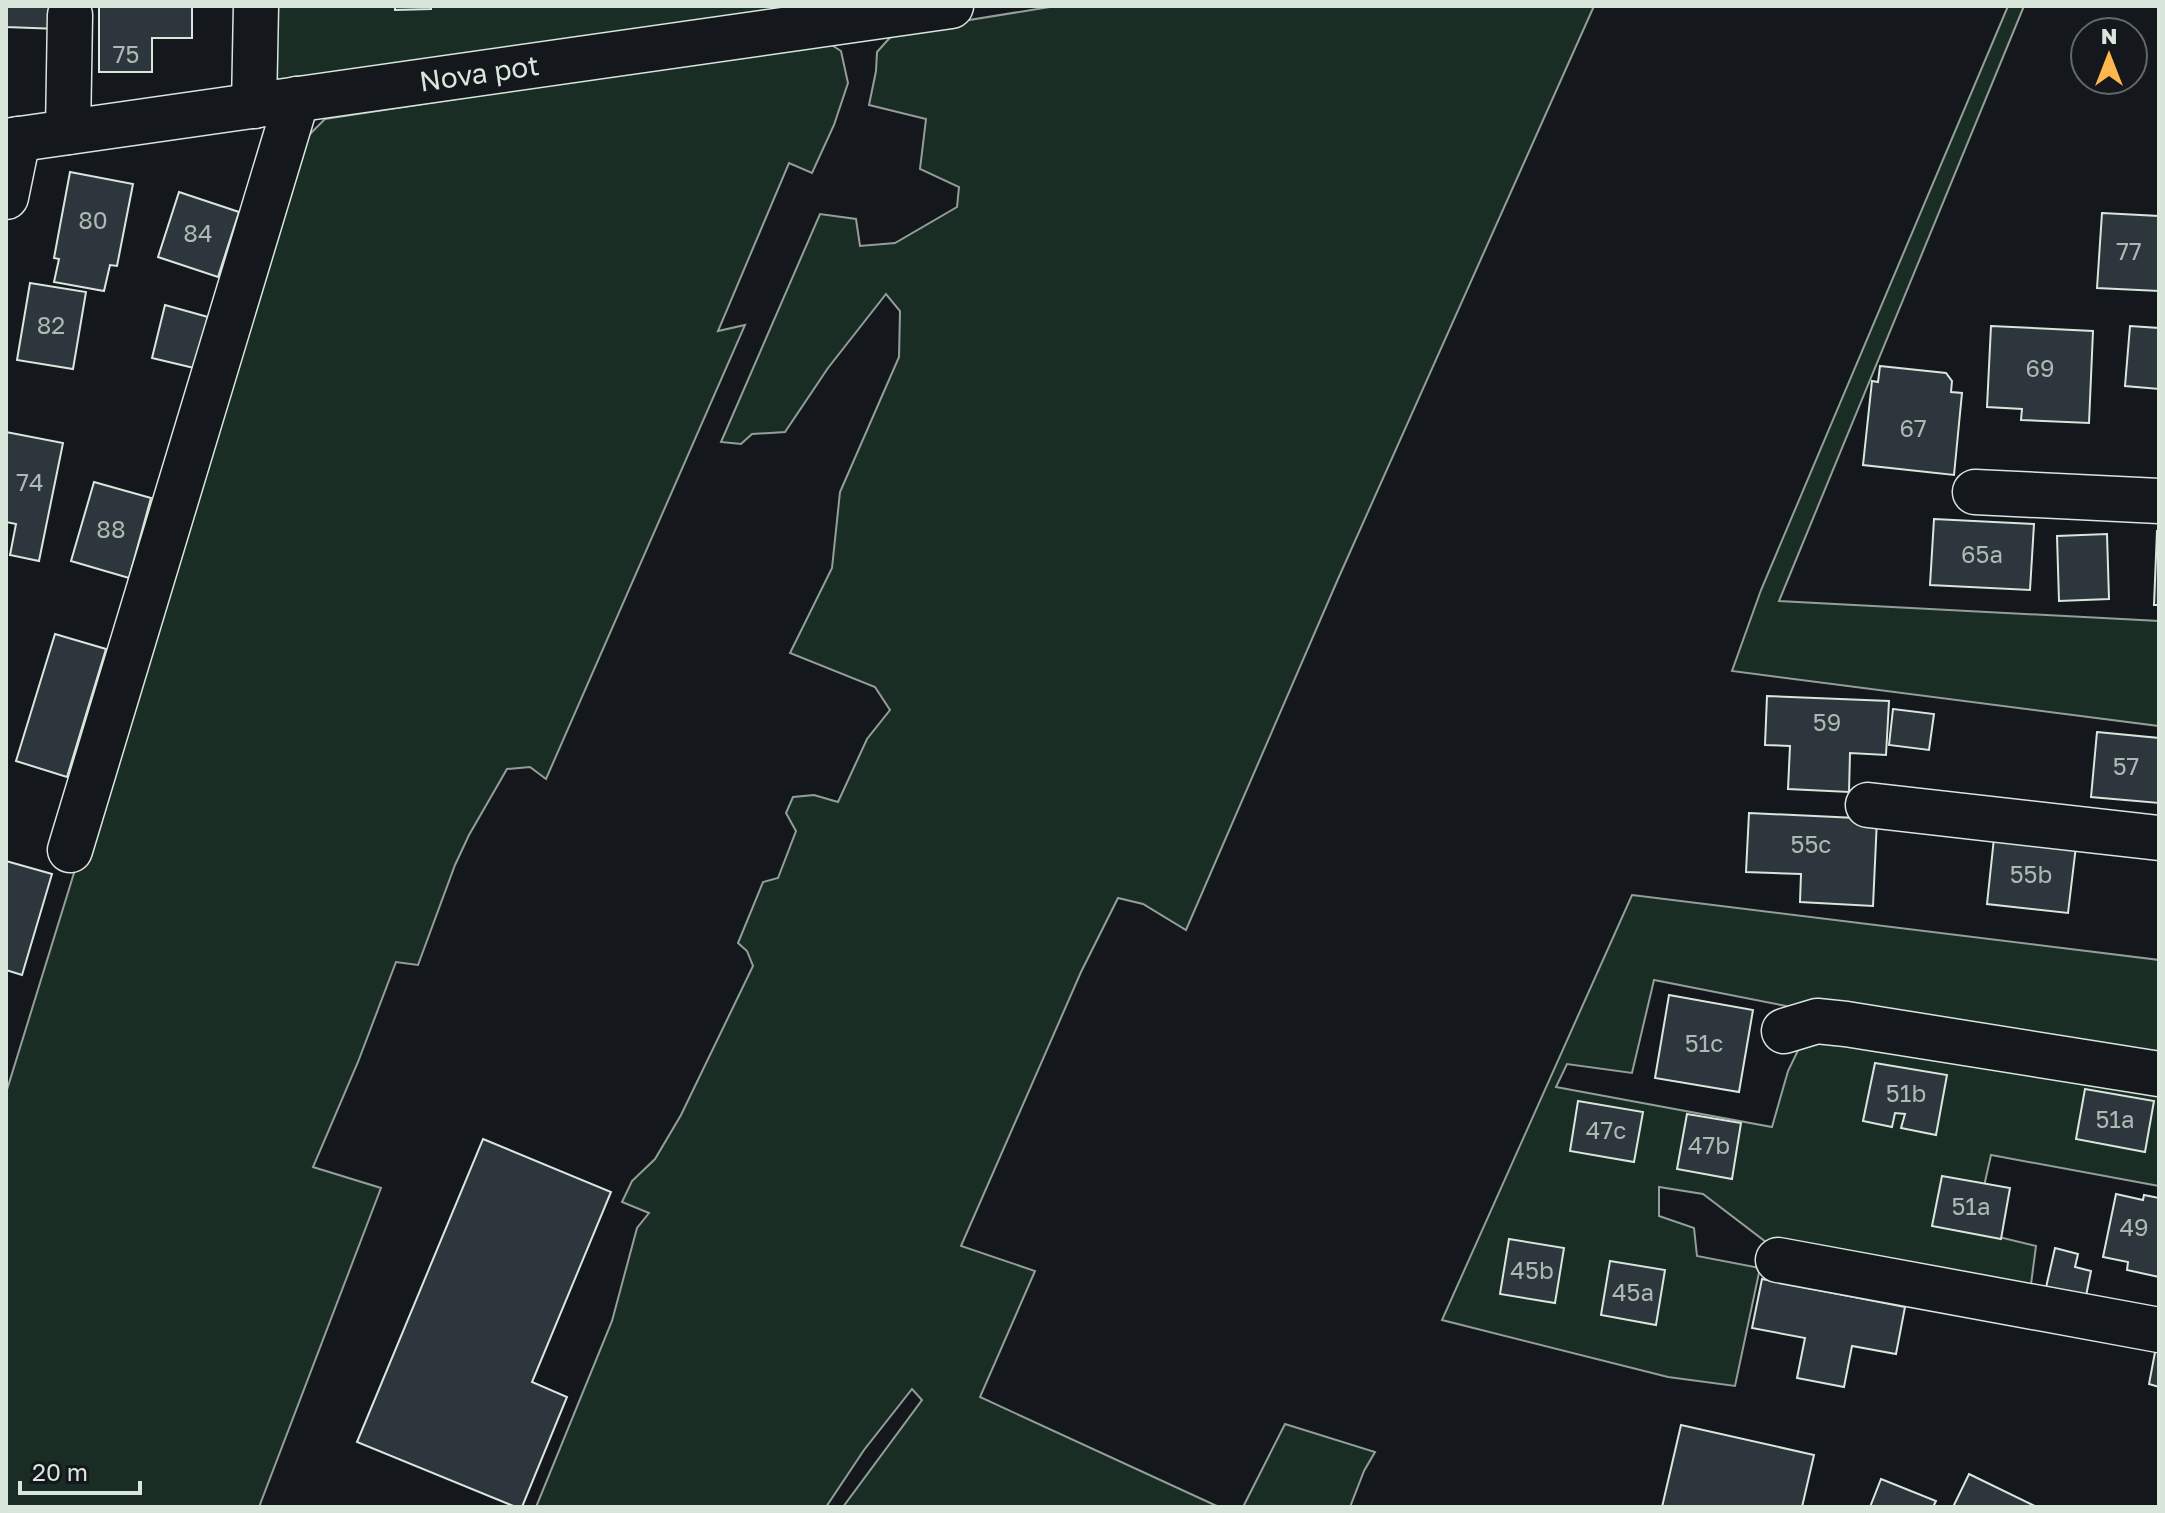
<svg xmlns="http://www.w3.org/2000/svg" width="2165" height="1513" font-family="'Golos Text',sans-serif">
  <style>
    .green { fill: #1a2d24; stroke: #939e99; stroke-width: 2 }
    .building { fill: #2c363c; stroke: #d8e6dc; stroke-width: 2 }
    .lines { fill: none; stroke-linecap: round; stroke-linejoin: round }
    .minor-casing { stroke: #d8e6dc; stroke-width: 47 }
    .minor { stroke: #14181c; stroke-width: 44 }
    .labels { text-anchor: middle; stroke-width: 6; stroke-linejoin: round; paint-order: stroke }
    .number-label { font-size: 24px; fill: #adbab4 }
    .street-label { font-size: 28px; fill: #d8e6dc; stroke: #14181c }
  </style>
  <rect width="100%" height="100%" fill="#14181c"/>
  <g class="green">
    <polygon points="270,6 812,6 271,85"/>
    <polygon points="1056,6 1594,6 1338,579 1186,930 1143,904 1118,898 1081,972 961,1246 1035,1271 980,1397 1219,1507 843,1507 922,1400 912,1389 864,1450 826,1507 536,1507 612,1321 637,1228 649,1213 622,1202 632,1181 655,1159 681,1115 753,966 747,951 738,943 763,882 778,878 796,831 786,813 793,797 814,795 838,802 867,739 890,710 875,687 790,653 832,568 840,492 899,357 900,311 886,294 828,368 785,432 752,434 741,444 721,442 820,214 856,219 860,246 895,243 957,207 959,187 920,169 926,119 869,105 876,71 877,52 895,32"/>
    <polygon points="2008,6 2024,6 1779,601 2159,621 2159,726 1732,671 1761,590"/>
    <polygon points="827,42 841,51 848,83 834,125 812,173 789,163 718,331 745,325 546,779 530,767 507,769 469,835 455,865 418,965 396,962 358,1062 313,1167 381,1188 259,1507 6,1507 6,1093 299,145 325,119"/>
    <polygon points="1632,895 2159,960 2159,1061 1817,1007 1786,1006 1654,980 1632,1073 1567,1064 1556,1087 1772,1127 1788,1071 1803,1040 2159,1087 2159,1186 1991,1155 1974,1231 2036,1246 2030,1292 1920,1268 1766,1242 1703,1194 1659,1187 1659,1216 1694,1228 1697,1256 1760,1268 1735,1386 1668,1377 1442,1320"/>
    <polygon points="1285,1424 1375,1452 1364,1471 1350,1507 1243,1507"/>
  </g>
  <g class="building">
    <polygon points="6,6 60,6 59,29 6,27"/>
    <polygon points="99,6 192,6 192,38 152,38 152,72 99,72"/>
    <polygon points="395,6 431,6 431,9 395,10"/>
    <polygon points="70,172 133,184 117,266 110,265 104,291 54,282 59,259 54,258"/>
    <polygon points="179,192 239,212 218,277 158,257"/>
    <polygon points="2102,213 2159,216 2159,291 2097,288"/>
    <polygon points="30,283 86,292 73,369 17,360"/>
    <polygon points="165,305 208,317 194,368 152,358"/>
    <polygon points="1991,326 2093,331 2089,423 2021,420 2022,409 1987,407"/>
    <polygon points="2130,326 2159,328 2159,389 2125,386"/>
    <polygon points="1880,366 1946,373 1952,381 1951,392 1962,393 1954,475 1863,465 1872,381 1878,382"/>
    <polygon points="6,432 63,443 39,561 10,555 16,524 6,522"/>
    <polygon points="94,482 151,498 129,578 71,561"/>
    <polygon points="1934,519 2034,524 2030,590 1930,585"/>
    <polygon points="2157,531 2159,531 2159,605 2154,605"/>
    <polygon points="2107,534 2109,599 2059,601 2057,536"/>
    <polygon points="55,634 106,649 67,777 16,761"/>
    <polygon points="1767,696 1889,701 1886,755 1850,753 1849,792 1788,789 1790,746 1765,745"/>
    <polygon points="1893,709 1934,714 1929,750 1889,745"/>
    <polygon points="2097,732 2159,738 2159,803 2091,797"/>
    <polygon points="1749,813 1877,819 1873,906 1800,902 1801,874 1746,872"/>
    <polygon points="1994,838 2076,846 2068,913 1987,904"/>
    <polygon points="6,861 52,874 22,975 6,970"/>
    <polygon points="1669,995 1753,1010 1739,1092 1655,1078"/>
    <polygon points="1875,1063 1947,1075 1936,1135 1901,1128 1905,1114 1895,1113 1892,1127 1863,1121"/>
    <polygon points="2085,1089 2154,1101 2145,1152 2076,1139"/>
    <polygon points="1578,1101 1643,1112 1634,1162 1570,1151"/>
    <polygon points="1687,1114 1741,1123 1732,1179 1677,1169"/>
    <polygon points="483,1139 611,1192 532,1382 567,1397 522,1507 516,1507 357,1442"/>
    <polygon points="1942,1176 2010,1188 2001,1239 1932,1226"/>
    <polygon points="2116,1194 2143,1200 2144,1195 2159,1198 2159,1277 2127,1270 2128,1262 2103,1257"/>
    <polygon points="1509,1239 1564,1248 1555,1303 1500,1294"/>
    <polygon points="2055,1248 2078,1254 2075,1267 2091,1271 2085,1301 2045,1292"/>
    <polygon points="1610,1261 1665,1270 1656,1325 1601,1315"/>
    <polygon points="1762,1279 1905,1307 1896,1354 1852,1346 1844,1387 1797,1378 1805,1338 1752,1328"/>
    <polygon points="2156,1347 2159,1348 2159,1387 2149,1384"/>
    <polygon points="1681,1425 1814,1455 1802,1507 1662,1507"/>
    <polygon points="1969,1474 2035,1506 2034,1507 1953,1507"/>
    <polygon points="1881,1479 1936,1501 1933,1507 1870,1507"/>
  </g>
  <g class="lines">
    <g class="minor-casing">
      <g id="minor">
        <polyline points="254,106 256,6"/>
        <polyline points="68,132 70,15"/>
        <path id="s1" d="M6,141L951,6"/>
        <polyline points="6,197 18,139"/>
        <polyline points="1975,492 2159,501"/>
        <polyline points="1868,805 2159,838"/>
        <polyline points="70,850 297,99"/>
        <polyline points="1784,1031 1817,1021 1846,1024 2159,1074"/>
        <polyline points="1778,1260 2159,1330"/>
      </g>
    </g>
    <use href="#minor" class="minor"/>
  </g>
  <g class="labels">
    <g class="number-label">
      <text x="126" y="63">75</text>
      <text x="93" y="229">80</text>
      <text x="198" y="242">84</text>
      <text x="2129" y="260">77</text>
      <text x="51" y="334">82</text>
      <text x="2040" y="377">69</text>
      <text x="1913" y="437">67</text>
      <text x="30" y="491">74</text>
      <text x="111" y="538">88</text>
      <text x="1982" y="563">65a</text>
      <text x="1827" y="731">59</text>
      <text x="2126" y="775">57</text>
      <text x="1811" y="853">55c</text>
      <text x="2031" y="883">55b</text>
      <text x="1704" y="1052">51c</text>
      <text x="1906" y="1102">51b</text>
      <text x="2115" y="1128">51a</text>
      <text x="1606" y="1139">47c</text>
      <text x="1709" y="1154">47b</text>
      <text x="1971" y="1215">51a</text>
      <text x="2134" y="1236">49</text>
      <text x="1532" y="1279">45b</text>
      <text x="1633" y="1301">45a</text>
    </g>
    <g class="street-label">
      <text dy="10" stroke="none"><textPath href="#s1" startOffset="478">Nova pot</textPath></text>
    </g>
  </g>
  <rect width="2165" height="1513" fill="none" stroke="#d8e6dc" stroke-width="16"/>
  <g transform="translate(2109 56)"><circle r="38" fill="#14181c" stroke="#626a69" stroke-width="2"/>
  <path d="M0-6L14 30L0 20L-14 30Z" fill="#ffb74d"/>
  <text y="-12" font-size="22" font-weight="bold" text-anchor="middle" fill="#d8e6dc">N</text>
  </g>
  <path d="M20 1481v12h120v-12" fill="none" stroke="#d8e6dc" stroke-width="4"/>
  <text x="32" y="1481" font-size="24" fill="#d8e6dc" stroke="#14181c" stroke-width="6" paint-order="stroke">20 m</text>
</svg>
